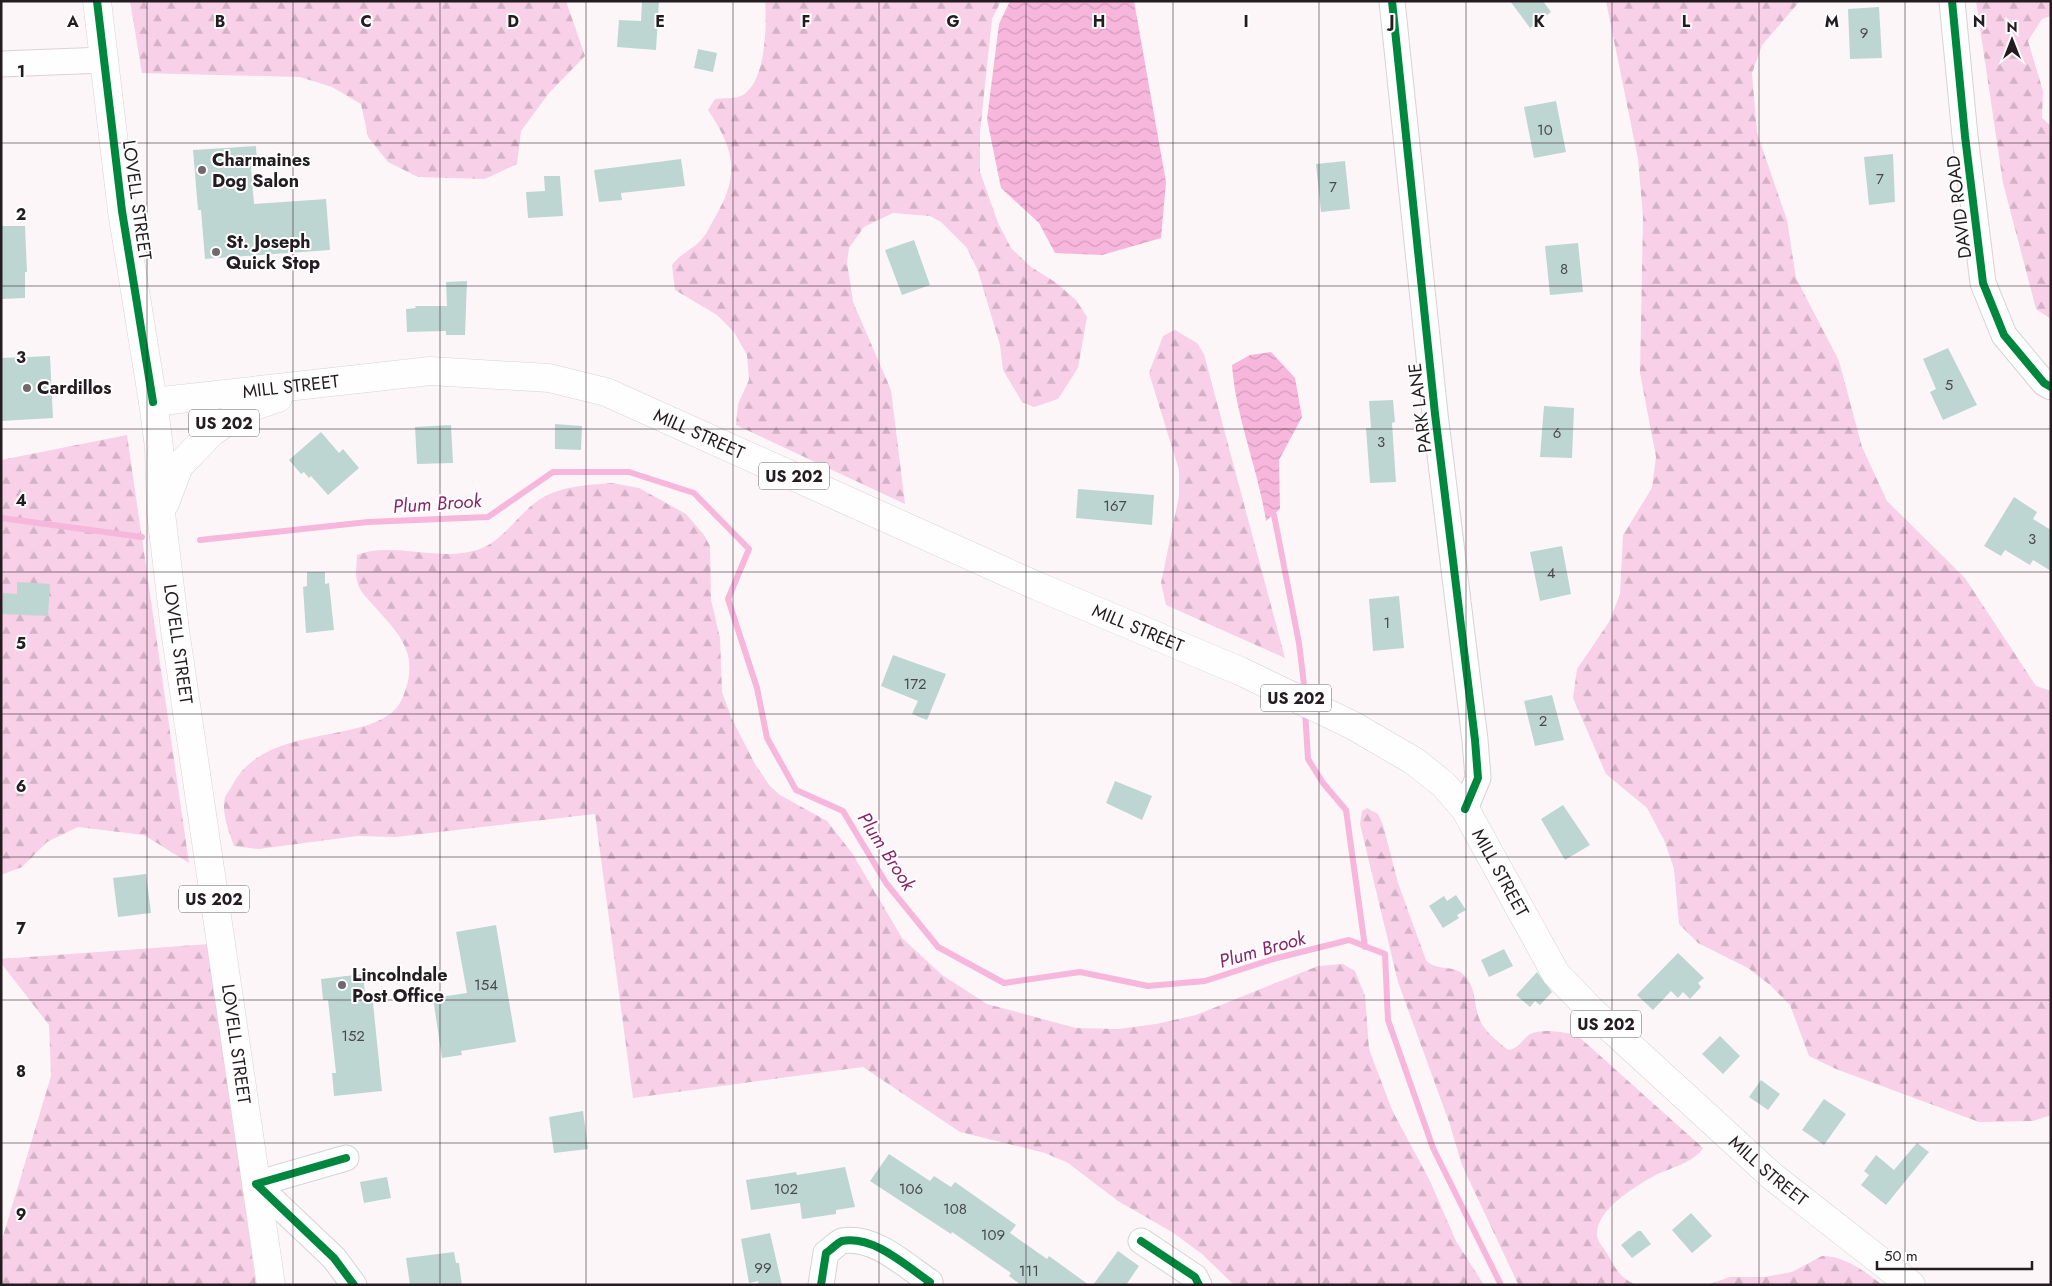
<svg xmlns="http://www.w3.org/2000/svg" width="2052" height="1286" font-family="Jost,sans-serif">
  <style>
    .forest { fill: url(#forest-firs) }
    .water { fill: url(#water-waves) }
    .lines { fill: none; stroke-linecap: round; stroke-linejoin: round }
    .stream { stroke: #f7b6dc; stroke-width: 6 }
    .building { fill: #bed6d2 }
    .minor-casing { stroke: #d9d2d5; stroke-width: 27 }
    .tertiary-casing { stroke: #d9d2d5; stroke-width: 29 }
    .primary-casing { stroke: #d9d2d5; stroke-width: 29 }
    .minor { stroke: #fffefe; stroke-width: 25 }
    .tertiary { stroke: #fffefe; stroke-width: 28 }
    .primary { stroke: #fffefe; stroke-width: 28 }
    .cycleway-casing { stroke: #fff; stroke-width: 11 }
    .cycleway { stroke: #00873e; stroke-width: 8 }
    .grid { fill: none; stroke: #241c20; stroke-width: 1; stroke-opacity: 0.55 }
    .poi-dot { fill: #70686c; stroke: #fff; stroke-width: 2 }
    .labels { text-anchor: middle; stroke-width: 4; stroke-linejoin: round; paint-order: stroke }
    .number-label { font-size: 15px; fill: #4a4a4c }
    .shield { fill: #fff; stroke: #666063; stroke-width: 1 }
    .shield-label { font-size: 16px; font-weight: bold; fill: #241c20 }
    .poi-label { font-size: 18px; font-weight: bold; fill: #241c20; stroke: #fff; text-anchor: start }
    .street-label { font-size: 18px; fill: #241c20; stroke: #fff }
    .water-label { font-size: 19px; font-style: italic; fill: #8a2269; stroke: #fff }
    .grid-label { font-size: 16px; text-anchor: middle; font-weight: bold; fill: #241c20; stroke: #fff; stroke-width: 4; stroke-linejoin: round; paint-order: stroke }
  </style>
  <defs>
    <pattern id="forest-firs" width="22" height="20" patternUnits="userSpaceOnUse" patternTransform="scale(1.25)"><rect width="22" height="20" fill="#f8d0e7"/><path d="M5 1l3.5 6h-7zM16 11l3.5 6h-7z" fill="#d4b2c6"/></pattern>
    <pattern id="water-waves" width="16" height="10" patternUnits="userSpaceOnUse" patternTransform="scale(1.25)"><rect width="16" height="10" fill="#f7b6dc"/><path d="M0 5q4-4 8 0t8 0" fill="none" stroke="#d49cbc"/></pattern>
  </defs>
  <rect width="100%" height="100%" fill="#fcf6f9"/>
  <g class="forest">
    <polygon points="130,1 566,1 585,56 549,93 521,131 517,164 485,179 418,177 388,162 368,137 361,104 332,87 300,77 142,73"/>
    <path d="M765,1H1001L992,19L980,132V172L998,223L1011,248L1031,267L1055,282L1076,300L1087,317L1078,368L1058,399L1034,407L1022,402L1003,370L1000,345L978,271L967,248L941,222L930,216L893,213L864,227L849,248L847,262L853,302L891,390L905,504L736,425L738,404L749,380L747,355L734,332L717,315L675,290L672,265C681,253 692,250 701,240C707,234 711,224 715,217C740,175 735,150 708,110L715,99C723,98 736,99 743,95C766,81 767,25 765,1Z"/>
    <polygon points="1606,1 1800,1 1762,45 1752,73 1757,133 1787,220 1796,278 1839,361 1862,447 1887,501 1965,578 2036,686 2051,691 2051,1115 2033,1121 1979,1122 1836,1069 1809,1056 1790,1005 1770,985 1748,968 1698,943 1679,924 1674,869 1665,842 1647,808 1606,774 1573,698 1577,669 1609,622 1620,594 1623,535 1652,488 1656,457 1640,373 1643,217 1638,159"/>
    <polygon points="1976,1 2051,1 2051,16 2042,19 2028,41 2043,91 2042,118 2051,126 2051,319 2036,309 2003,183"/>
    <polygon points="1175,330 1197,343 1204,354 1285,658 1166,605 1161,583 1179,496 1179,470 1149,373 1163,336"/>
    <polygon points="127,435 189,863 144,835 78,827 47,842 22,867 1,875 1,460"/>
    <path d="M612,483L639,488L686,514L704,535L710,546L711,600L720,638L722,692L731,717L755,764L770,786L780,795L827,821L852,853L902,938L942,975L987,1004L1076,1028L1118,1029L1156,1024L1196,1015L1318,966L1343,964L1355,971L1365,996L1369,1049L1392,1110L1430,1181L1456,1241L1484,1285H1234L1202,1254L1172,1232L1118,1201L1068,1163L1045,1153L960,1132L863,1067L633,1098L595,814L396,837L357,836L259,849L234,846C229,832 221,812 225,797C227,793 231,788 233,784C268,719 380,748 402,699C421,655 401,636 374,606C367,598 359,591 357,581C355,573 357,563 357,555C392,541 439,562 477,550C501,543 517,516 536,502C557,486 587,485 612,483Z"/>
    <path d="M1367,808L1378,814L1383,825L1398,883L1426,960C1436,972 1453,964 1464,975C1475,985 1474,1001 1478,1015C1482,1030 1496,1040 1508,1050C1518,1049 1522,1040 1530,1034C1541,1028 1567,1032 1578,1036L1703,1148C1694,1163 1669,1168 1654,1176C1634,1187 1596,1210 1597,1235C1597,1241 1602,1246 1606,1252C1617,1269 1616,1275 1636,1285H1519L1517,1282L1462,1165L1449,1122L1398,982L1360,824L1362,811Z"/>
    <polygon points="209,944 256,1285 1,1285 1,1243 51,1076 49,1025 1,963 1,959"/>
    <path d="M1822,1256C1846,1256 1863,1271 1883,1285H1707L1730,1277H1765L1792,1272Z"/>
  </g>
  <g class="water">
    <polygon points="1010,1 1134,1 1166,182 1161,238 1102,255 1055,253 1039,223 1001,188 987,119 999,24"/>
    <path d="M1271,352L1295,378L1302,417L1279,460L1280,509L1266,521C1258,468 1236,419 1232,365L1250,355Z"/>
  </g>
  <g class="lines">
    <g class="stream">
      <polyline points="1274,515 1299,643 1305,693"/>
      <polyline points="1,518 142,537"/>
      <polyline points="200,540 368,522 488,517 553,472 629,472 694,493 749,549 728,599 757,688 767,738 796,790 843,811 886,883 938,947 1004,983 1080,972 1148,986 1205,981 1273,959 1349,940 1385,954 1388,1020 1433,1148 1501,1285"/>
      <polyline points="1305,711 1308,759 1323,783 1346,810 1365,947"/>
    </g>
  </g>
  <g class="building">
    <polygon points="642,1 659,1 656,50 617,47 619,20 641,21"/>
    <polygon points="1510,1 1543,1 1551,12 1530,28"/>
    <polygon points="1879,7 1882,58 1850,59 1848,9"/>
    <polygon points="698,49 717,53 713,72 694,68"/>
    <polygon points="1556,101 1566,152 1534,158 1524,107"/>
    <polygon points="256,146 257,167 251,167 254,204 326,199 330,250 205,259 201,210 198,210 193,150"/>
    <polygon points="1893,154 1895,202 1869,205 1864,157"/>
    <polygon points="681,159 685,186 621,193 622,200 599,202 594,170"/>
    <polygon points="1345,161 1350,209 1321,212 1316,164"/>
    <polygon points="544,176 560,176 563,216 528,218 526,192 545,191"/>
    <polygon points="1,226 25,226 27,272 25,272 25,298 1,299"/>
    <polygon points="914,240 930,285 902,295 885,250"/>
    <polygon points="1578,243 1583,292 1550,295 1545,246"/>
    <polygon points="467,281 465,335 446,335 446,331 407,332 406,309 416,308 415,306 447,306 446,282"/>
    <polygon points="1948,348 1977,405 1943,420 1930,392 1936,389 1923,359"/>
    <polygon points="50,356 53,418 1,421 1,358"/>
    <polygon points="1393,400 1395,422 1392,423 1396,482 1370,483 1366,428 1371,428 1369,401"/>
    <polygon points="1544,406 1574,408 1572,458 1540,457"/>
    <polygon points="555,424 582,426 581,450 555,449"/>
    <polygon points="451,425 453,463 417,464 415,427"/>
    <polygon points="321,432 339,453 343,449 359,468 328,495 311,476 309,478 304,472 301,474 289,460"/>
    <polygon points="1078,489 1154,495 1152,525 1076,518"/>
    <polygon points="2014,497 2037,512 2033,519 2051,530 2051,571 2033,560 2030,565 2005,550 2001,556 1984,546"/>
    <polygon points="1562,546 1571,594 1540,601 1530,552"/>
    <polygon points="307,572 325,572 325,584 329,583 334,630 306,633 303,587 307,586"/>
    <polygon points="17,582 50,584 48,616 2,614 3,593 17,594"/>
    <polygon points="1399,596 1404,648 1373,651 1369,599"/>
    <polygon points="893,655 946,674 927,720 912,714 918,701 881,686"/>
    <polygon points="1552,695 1564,740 1535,746 1524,701"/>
    <polygon points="1115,781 1152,796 1142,820 1106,803"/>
    <polygon points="1563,805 1590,845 1565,860 1541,819"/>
    <polygon points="146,874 151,913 118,917 113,878"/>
    <polygon points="1456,895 1466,910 1457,915 1459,918 1443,928 1429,906 1444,896 1447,901"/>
    <polygon points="496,925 516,1042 461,1051 462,1055 442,1058 433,998 467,993 456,932"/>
    <polygon points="1504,949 1513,966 1489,977 1481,960"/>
    <polygon points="1678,953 1704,978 1698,983 1701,987 1690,999 1683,992 1678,998 1671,991 1653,1010 1637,995"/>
    <polygon points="1537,972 1552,992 1540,1005 1535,1001 1530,1007 1516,995"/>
    <polygon points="363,974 365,994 372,993 382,1091 334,1096 332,1073 336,1073 328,1000 323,1000 321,979"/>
    <polygon points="1720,1036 1740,1056 1723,1074 1702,1054"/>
    <polygon points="1761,1080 1780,1094 1768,1110 1749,1097"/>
    <polygon points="1824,1099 1846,1114 1824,1145 1802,1130"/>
    <polygon points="583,1111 588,1149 554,1153 549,1117"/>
    <polygon points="1917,1143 1929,1152 1886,1205 1861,1185 1869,1175 1864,1171 1876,1155 1894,1170"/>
    <polygon points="889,1154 930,1181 934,1176 951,1187 955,1182 1016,1225 1010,1233 1047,1259 1049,1256 1089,1285 1021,1285 1009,1276 1011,1273 952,1232 951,1234 870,1181"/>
    <polygon points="845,1167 855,1207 836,1210 836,1214 802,1219 800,1203 751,1210 746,1180 796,1172 797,1175"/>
    <polygon points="387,1177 391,1198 364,1203 360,1182"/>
    <polygon points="1691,1213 1712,1236 1692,1253 1672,1230"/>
    <polygon points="1638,1231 1641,1231 1651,1244 1632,1258 1621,1245"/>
    <polygon points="770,1233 782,1285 759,1285 758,1281 749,1283 741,1239"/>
    <polygon points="1118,1251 1139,1266 1126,1285 1093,1285"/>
    <polygon points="454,1252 456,1263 459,1263 462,1285 410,1285 406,1258"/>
  </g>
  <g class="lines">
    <g class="minor-casing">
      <g id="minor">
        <polyline points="1392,1 1435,414 1475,740 1478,778 1465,809"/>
        <polyline points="1952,1 1965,136 1983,283 2004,335 2044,383 2051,387"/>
        <polyline points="1,64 105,60"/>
        <polyline points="346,1158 256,1184 334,1258 354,1285"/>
        <polyline points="1141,1241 1195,1277 1199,1285"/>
        <path d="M821,1285L826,1253C831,1250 837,1243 842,1241C874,1235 906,1266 930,1282L927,1285"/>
      </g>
    </g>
    <g class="tertiary-casing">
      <polyline id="tertiary" points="97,1 122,211 153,402"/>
    </g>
    <g class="primary-casing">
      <g id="primary">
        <polyline points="165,503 179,466 212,432 246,409 278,398"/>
        <path id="s1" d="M271,1285L175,630L161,513L159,447L153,402L430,371L549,378L606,392L1037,586L1240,671L1352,725L1414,761L1443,784L1465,809L1556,974L1594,1013L1773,1177L1911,1285"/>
      </g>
    </g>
    <use href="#minor" class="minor"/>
    <use href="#tertiary" class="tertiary"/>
    <use href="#primary" class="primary"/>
    <g class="cycleway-casing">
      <g id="cycleway">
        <polyline points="97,1 122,211 153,402"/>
        <polyline points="1392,1 1435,414 1475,740 1478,778 1465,809"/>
        <polyline points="1952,1 1965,136 1983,283 2004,335 2044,383 2051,387"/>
        <polyline points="346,1158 256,1184 334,1258 354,1285"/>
        <polyline points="1141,1241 1195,1277 1199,1285"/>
        <path d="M821,1285L826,1253C831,1250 837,1243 842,1241C874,1235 906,1266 930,1282L927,1285"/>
      </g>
    </g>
    <use href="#cycleway" class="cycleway"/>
  </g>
  <path class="grid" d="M147,1V1285M293,1V1285M440,1V1285M586,1V1285M733,1V1285M879,1V1285M1026,1V1285M1173,1V1285M1319,1V1285M1466,1V1285M1612,1V1285M1759,1V1285M1905,1V1285M1,143H2051M1,286H2051M1,429H2051M1,572H2051M1,714H2051M1,857H2051M1,1000H2051M1,1143H2051"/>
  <g class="poi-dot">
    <circle cx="202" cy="170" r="5"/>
    <circle cx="216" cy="252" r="5"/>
    <circle cx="27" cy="388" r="5"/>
    <circle cx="342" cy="985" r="5"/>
  </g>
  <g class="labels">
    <g class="number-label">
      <text x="1864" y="38">9</text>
      <text x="1545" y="135">10</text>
      <text x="1880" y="184">7</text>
      <text x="1333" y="192">7</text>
      <text x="1564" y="274">8</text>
      <text x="1949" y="390">5</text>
      <text x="1557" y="438">6</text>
      <text x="1381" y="447">3</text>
      <text x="1115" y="511">167</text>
      <text x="2032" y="544">3</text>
      <text x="1551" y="578">4</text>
      <text x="1387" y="628">1</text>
      <text x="915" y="689">172</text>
      <text x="1543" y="726">2</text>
      <text x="486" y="990">154</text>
      <text x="353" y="1041">152</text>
      <text x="786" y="1194">102</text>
      <text x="911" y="1194">106</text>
      <text x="955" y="1214">108</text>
      <text x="993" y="1240">109</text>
      <text x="763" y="1273">99</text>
      <text x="1029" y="1276">111</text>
    </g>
    <g class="shield">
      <rect x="189" y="409.5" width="70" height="27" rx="4"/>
      <rect x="759" y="462.5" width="70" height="27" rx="4"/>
      <rect x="1261" y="684.5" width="70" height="27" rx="4"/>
      <rect x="179" y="885.5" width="70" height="27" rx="4"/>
      <rect x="1571" y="1010.5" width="70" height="27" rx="4"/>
    </g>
    <g class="shield-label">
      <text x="224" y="429">US 202</text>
      <text x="794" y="482">US 202</text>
      <text x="1296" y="704">US 202</text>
      <text x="214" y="905">US 202</text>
      <text x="1606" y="1030">US 202</text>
    </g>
    <g class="poi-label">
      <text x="212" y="166">Charmaines<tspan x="212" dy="21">Dog Salon</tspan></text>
      <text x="226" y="248">St. Joseph<tspan x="226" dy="21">Quick Stop</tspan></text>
      <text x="37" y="394">Cardillos</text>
      <text x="352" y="981">Lincolndale<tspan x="352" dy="21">Post Office</tspan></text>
    </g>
    <g class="street-label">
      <text transform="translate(137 200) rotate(82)" y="6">LOVELL STREET</text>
      <text transform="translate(1959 207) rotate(-97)" y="6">DAVID ROAD</text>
      <text dy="6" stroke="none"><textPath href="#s1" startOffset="1030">MILL STREET</textPath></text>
      <text transform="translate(1420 408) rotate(-97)" y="6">PARK LANE</text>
      <text dy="6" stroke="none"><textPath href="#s1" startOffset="1450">MILL STREET</textPath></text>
      <text dy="6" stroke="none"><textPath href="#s1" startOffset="1930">MILL STREET</textPath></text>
      <text transform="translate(178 644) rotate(82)" y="6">LOVELL STREET</text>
      <text dy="6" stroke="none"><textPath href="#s1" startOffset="2380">MILL STREET</textPath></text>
      <text transform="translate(236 1044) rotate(82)" y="6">LOVELL STREET</text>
      <text dy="6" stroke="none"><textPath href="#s1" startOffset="2785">MILL STREET</textPath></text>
    </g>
    <g class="water-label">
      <text transform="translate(437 503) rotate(-4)" y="7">Plum Brook</text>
      <text transform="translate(887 851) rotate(57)" y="7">Plum Brook</text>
      <text transform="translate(1262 949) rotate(-16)" y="7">Plum Brook</text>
    </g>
  </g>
  <g class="grid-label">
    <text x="73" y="27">A</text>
    <text x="220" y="27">B</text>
    <text x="366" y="27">C</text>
    <text x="513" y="27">D</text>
    <text x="660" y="27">E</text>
    <text x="806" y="27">F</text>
    <text x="953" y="27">G</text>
    <text x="1099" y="27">H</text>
    <text x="1246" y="27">I</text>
    <text x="1392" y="27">J</text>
    <text x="1539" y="27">K</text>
    <text x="1686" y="27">L</text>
    <text x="1832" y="27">M</text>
    <text x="1979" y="27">N</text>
    <text x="21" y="77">1</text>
    <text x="21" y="220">2</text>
    <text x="21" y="363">3</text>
    <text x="21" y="506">4</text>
    <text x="21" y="649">5</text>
    <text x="21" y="792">6</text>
    <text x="21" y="934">7</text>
    <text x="21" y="1077">8</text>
    <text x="21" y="1220">9</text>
  </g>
  <rect width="2052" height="1286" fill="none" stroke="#241c20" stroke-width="5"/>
  <g transform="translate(2012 40)" stroke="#ffffff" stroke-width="4" paint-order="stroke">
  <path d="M0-4L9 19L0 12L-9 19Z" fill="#241c20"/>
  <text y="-8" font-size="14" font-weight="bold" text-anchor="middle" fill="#241c20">N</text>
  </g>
  <path d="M1877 1261v8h155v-8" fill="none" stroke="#241c20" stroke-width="2.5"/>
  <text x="1884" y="1261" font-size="15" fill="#241c20" stroke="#ffffff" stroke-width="4" paint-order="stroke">50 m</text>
</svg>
